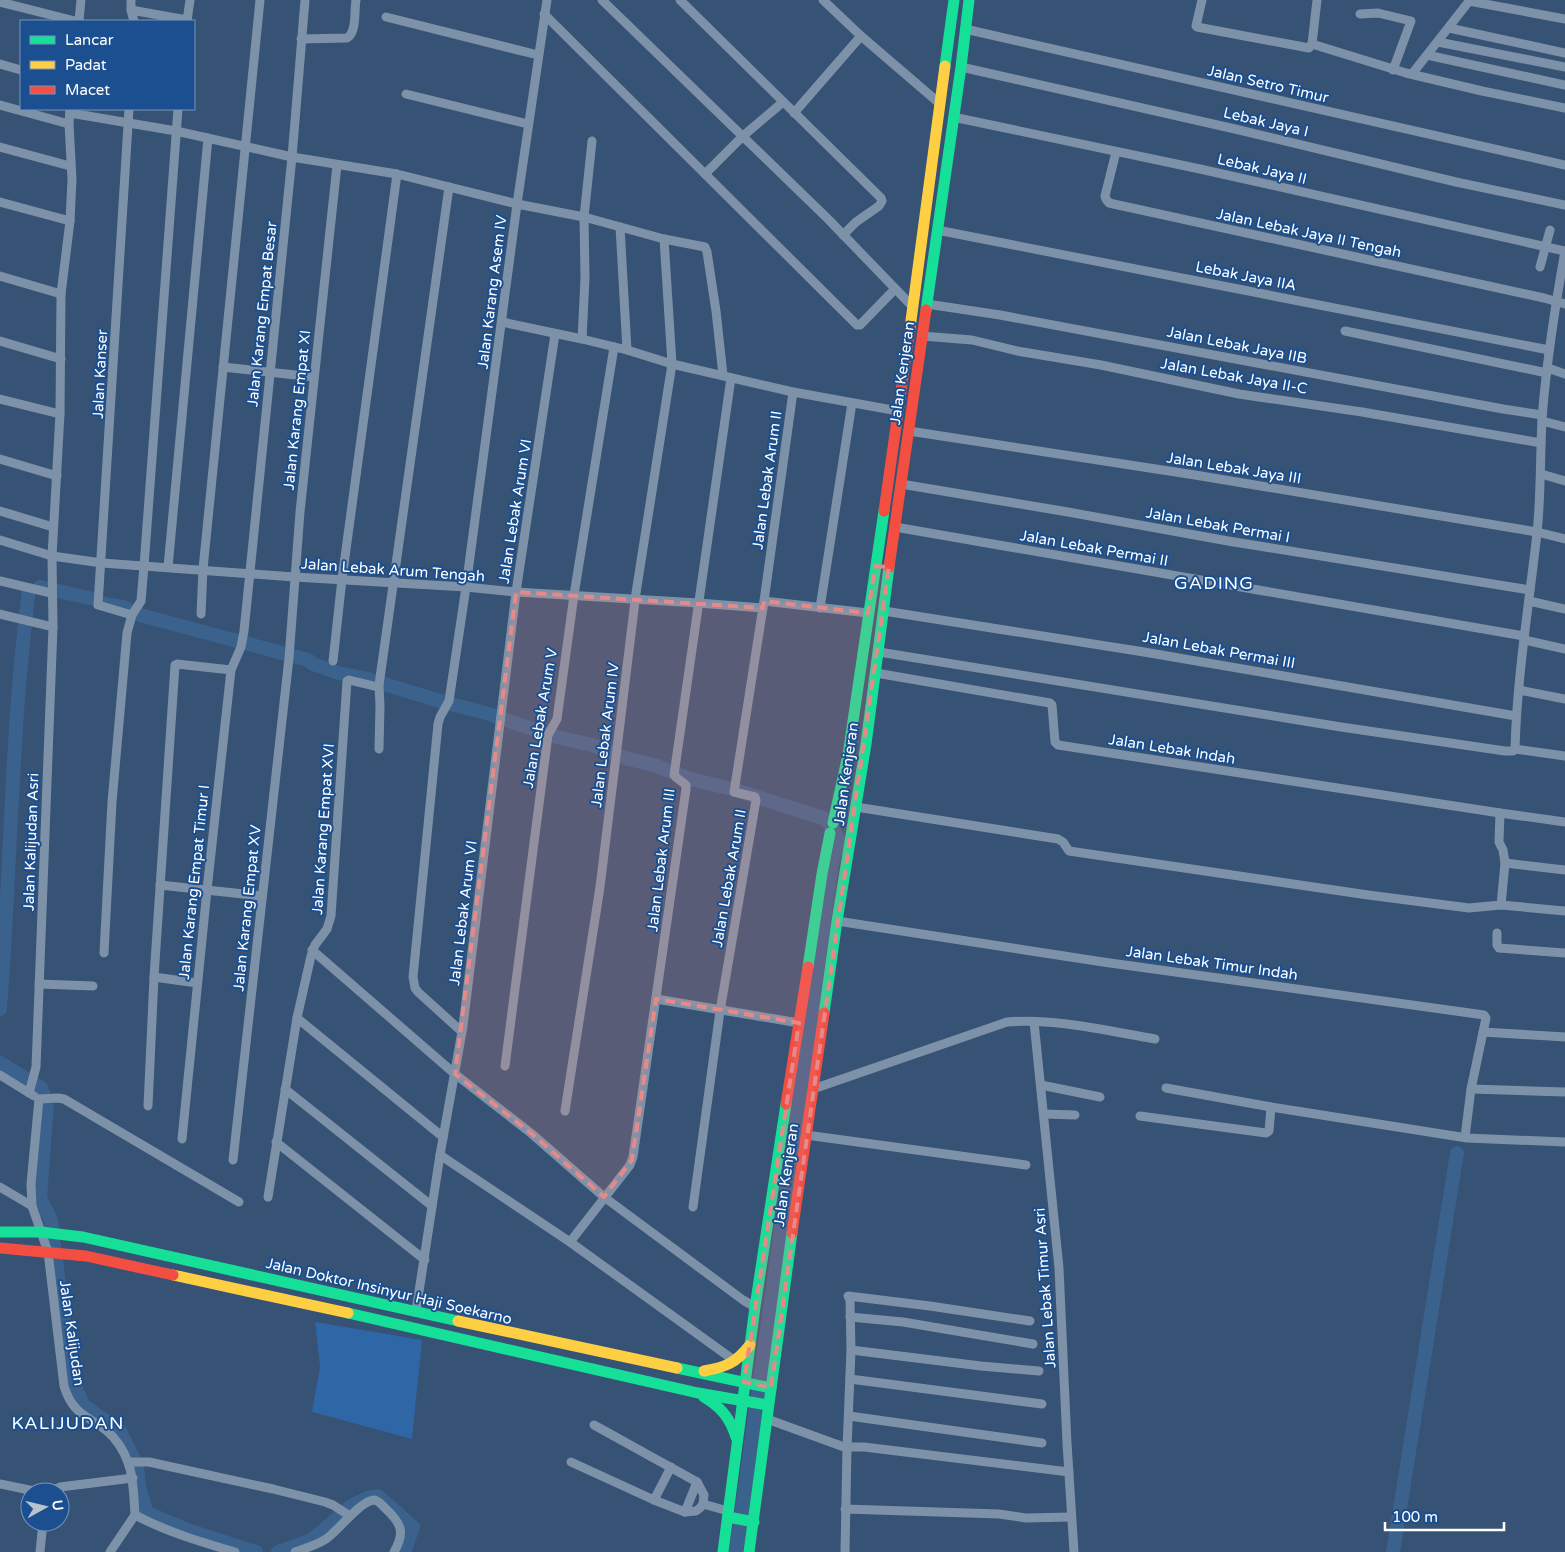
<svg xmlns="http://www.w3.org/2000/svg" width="1565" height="1552" font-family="'Varela Round',sans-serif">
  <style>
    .green { fill: #2f66a5 }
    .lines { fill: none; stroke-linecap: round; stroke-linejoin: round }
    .river { stroke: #3b618d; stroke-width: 14 }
    .street { stroke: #7d92a8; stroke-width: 9 }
    .fast { stroke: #16e098; stroke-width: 11 }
    .slow { stroke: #ffcf43; stroke-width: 11 }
    .jam { stroke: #f24e42; stroke-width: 11 }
    .marked { fill: #e88989; fill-opacity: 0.2; stroke: #e88989; stroke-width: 4; stroke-dasharray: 10 6; stroke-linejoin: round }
    .labels { text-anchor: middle; stroke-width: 4; stroke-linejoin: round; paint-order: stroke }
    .street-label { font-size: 15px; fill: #fff; stroke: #1b4f8f }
    .quarter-label { font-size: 18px; letter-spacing: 1px; fill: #fff; stroke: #1b4f8f }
  </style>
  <rect width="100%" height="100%" fill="#365274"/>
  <polygon class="green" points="315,1322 422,1340 412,1439 312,1412 320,1367"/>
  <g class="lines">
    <g class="river">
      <polyline points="40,587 94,599 104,604 124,607 140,615 308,660 313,664 338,673 368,679 443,702 486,713 553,736 592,745 625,758 657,766 690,779 732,789 826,819 839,840 832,863 736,1552"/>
      <path d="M0,1009C11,869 11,728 29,590"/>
      <polyline points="0,1063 41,1088 47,1104 40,1198 51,1220 70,1373 83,1405 120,1431 137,1466 139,1487 147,1513 190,1531 256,1552"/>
      <polyline points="278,1552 311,1540 332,1523 351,1506 367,1498 378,1496 413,1527 404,1552"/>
      <polyline points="1393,1552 1457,1153"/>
    </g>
    <g class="street">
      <polyline points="131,0 131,10 134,21"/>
      <polyline points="602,0 828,219 912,306"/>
      <polyline points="680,0 881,198 882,201 879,206 856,222 843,235"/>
      <polyline points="823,0 861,36 939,103"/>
      <polyline points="1202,0 1196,26 1197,27 1309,48 1312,44"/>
      <polyline points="1469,1 1565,19"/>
      <polyline points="0,2 75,21"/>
      <polyline points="131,10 187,20"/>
      <polyline points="544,14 857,325 860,325 895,289"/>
      <polyline points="1360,14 1378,13 1411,21 1393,70"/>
      <polyline points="386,17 538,55"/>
      <polyline points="79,21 81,0"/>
      <polyline points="187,21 190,0"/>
      <polyline points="1449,28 1565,53"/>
      <polyline points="965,29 1565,165"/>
      <path d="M301,39L347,38C357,32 354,11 356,0"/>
      <polyline points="1438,42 1565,67"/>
      <polyline points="1312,44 1406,73 1482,91 1565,108"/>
      <polyline points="1312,44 1317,0"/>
      <polyline points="1427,55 1565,85"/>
      <polyline points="0,64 21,70"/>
      <polyline points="961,67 1235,129 1456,182 1565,205"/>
      <polyline points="1412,74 1470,0"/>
      <polyline points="406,94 528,124"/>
      <polyline points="0,105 69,124"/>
      <polyline points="129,109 98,605 132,615"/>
      <polyline points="70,113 176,131 292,157 397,174 517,204 584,217 664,239 705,247 707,252 716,311 723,375"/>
      <polyline points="794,113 861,36"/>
      <polyline points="953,117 1200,169 1565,251"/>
      <polyline points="0,147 70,166"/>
      <polyline points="1116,152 1105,196 1106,199 1109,203 1544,298 1565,304"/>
      <polyline points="705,174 743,136 783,102"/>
      <polyline points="0,202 70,221"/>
      <polyline points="620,227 627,350"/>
      <polyline points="937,230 1549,350"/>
      <polyline points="1540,267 1550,230"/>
      <polyline points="0,276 61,294"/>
      <polyline points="927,304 1000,315 1503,409 1542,415"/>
      <polyline points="502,322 582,339 627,350 672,364 793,392 898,411"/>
      <polyline points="1345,331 1547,373"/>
      <polyline points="922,336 972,340 1017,351 1101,365 1239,394 1362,412 1541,443"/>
      <polyline points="582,339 585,278 584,217 592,141"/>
      <polyline points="0,341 61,359"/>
      <polyline points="223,367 314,377"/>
      <polyline points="1548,368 1565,374"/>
      <polyline points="0,399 60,414"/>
      <polyline points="1542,421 1565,427"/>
      <polyline points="909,431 1195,475 1537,532 1565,539"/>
      <polyline points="0,459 57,476"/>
      <polyline points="1541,474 1565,481"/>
      <polyline points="901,484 1068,512 1228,541 1530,590"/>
      <polyline points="0,511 53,527"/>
      <polyline points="895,527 1524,636"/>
      <polyline points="0,540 52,556 102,563 294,577 466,587 516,592 698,603 763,608"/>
      <polyline points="168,567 208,138"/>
      <polyline points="0,581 51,593"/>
      <polyline points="764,601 868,613"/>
      <polyline points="1529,601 1565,609"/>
      <polyline points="820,608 852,403"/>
      <polyline points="884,611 1144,652 1516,716"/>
      <polyline points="0,614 53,627"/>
      <polyline points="201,614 203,569 260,0"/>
      <polyline points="1524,640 1565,649"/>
      <polyline points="879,652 1341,727 1505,751 1513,751 1515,749"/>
      <polyline points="333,661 342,579 397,174"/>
      <polyline points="876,673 1050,703 1052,705 1055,742 1058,745 1500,813 1565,822"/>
      <polyline points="1519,690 1565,699"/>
      <polyline points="379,749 380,706 379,685 449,187"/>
      <path d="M1515,749C1517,676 1529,605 1537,533C1541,496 1540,458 1542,420C1546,363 1555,307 1565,251"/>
      <polyline points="1515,749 1565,756"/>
      <polyline points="856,807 1058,839 1063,842 1069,851 1368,895 1469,908 1501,905 1505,863 1503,850 1499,842 1500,813"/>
      <polyline points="1505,863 1565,870"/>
      <polyline points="160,885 262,896"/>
      <polyline points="1501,905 1565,911"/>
      <polyline points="837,921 1103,962 1484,1015 1486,1018 1471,1089 1465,1137"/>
      <polyline points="1497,933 1497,945 1499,948 1565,953"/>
      <polyline points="312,950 455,1074 532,1134 604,1197 743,1300 755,1307"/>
      <polyline points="104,953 112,802 127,633 132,615 141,601 144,566 178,109"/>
      <polyline points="154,977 197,983"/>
      <polyline points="39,984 93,986"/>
      <polyline points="656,999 799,1023"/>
      <polyline points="297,1018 443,1137"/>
      <polyline points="1034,1022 1059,1268 1067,1443 1074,1552"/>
      <polyline points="461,1031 418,992 415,988 413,977 438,724 440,717 449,701 466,587 517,204 547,0"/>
      <polyline points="1483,1032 1565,1037"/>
      <polyline points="505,1066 548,735 557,719 574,595 614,347"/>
      <polyline points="0,1075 34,1096"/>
      <polyline points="1041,1085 1100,1097"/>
      <polyline points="1166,1088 1271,1107 1467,1138 1565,1142"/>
      <polyline points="285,1089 432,1206"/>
      <path d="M813,1089L1007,1022C1054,1018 1108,1031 1155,1039"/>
      <polyline points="1471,1089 1565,1092"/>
      <polyline points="29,1093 36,1067 53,627 52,556 60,414 61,294 70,221 72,179 69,124 70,109"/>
      <path d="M39,1099L31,1184L32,1206L48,1252L64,1386C74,1420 95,1416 114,1438C134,1462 133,1485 135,1515"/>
      <polyline points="39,1099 58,1098 64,1099 239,1202"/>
      <polyline points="148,1106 154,977 175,665 177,664 231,670"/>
      <polyline points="565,1111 600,887 636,593 672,364 664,239"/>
      <polyline points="1044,1114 1075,1115"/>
      <polyline points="1140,1116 1266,1133 1269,1131 1271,1107"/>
      <polyline points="806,1135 1026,1165"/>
      <polyline points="182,1139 207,890 231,670 241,647 244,631 292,157 305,0"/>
      <polyline points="276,1142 425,1260"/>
      <polyline points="440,1155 570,1242 735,1361"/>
      <polyline points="233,1160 289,658 300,512 337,165"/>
      <polyline points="0,1187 32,1206"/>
      <polyline points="268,1197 297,1018 311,956 315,945 327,929 331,916 347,681 349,680 378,687"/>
      <polyline points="693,1207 720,1011 756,800 755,797 734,792 764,601 793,392"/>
      <polyline points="570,1242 630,1165 633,1157 686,789 686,785 677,778 674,775 731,378"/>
      <polyline points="416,1311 440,1155 463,1026 516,592 555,334"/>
      <polyline points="850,1317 903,1322 1033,1344"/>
      <polyline points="851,1350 981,1366 1039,1371"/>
      <polyline points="850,1379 1042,1404"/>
      <polyline points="849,1416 1042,1443"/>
      <polyline points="767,1419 844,1447 864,1447 1069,1472"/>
      <polyline points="128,1462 149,1462 273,1489 325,1502 333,1505 350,1516"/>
      <polyline points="571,1462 654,1500 685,1512 696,1511 700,1508 703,1504 704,1495 697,1482 594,1425"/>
      <polyline points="0,1484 39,1492"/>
      <polyline points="49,1492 60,1487 133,1478"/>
      <polyline points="654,1500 671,1467"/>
      <polyline points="703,1504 728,1511"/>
      <polyline points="845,1509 999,1514 1026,1518 1071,1517"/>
      <polyline points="685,1512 697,1482"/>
      <path d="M135,1515C167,1532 201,1542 235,1552"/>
      <polyline points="40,1552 43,1522"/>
      <polyline points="110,1552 135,1515"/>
      <path d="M295,1552C306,1548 317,1545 326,1539C338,1531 360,1501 374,1500C378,1500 383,1506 386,1509C402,1524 405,1533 394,1552"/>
      <polyline points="845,1552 847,1448 851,1350 850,1300 848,1296 930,1306 1030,1321"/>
    </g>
    <g class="fast">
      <polyline points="945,66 954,0"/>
      <polyline points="926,310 961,67 969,0"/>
      <polyline points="833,823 848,755 884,511"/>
      <polyline points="808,967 822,874 830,833"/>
      <polyline points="824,1013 837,921 866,744 889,567"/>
      <polyline points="0,1232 41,1232 83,1237 458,1321"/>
      <polyline points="348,1313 698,1393 768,1405"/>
      <polyline points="677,1368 771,1388"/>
      <path d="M704,1397C721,1407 730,1418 736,1437"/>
      <polyline points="728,1517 754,1522"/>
      <polyline points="723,1552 755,1307 786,1104"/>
      <polyline points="749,1552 792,1233"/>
    </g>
    <g class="slow">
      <polyline points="910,328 945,66"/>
      <polyline points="173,1275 348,1313"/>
      <polyline points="458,1321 677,1368"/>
      <path d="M704,1371C726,1367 736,1363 750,1345"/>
    </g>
    <g class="jam">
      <polyline points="884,511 910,328"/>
      <polyline points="889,567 926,310"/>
      <polyline points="786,1104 808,967"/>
      <polyline points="792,1233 824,1013"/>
      <polyline points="0,1248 86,1256 173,1275"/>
    </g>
  </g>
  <path class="marked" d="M875,566L889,567L771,1388L744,1382L799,1023L656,999L632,1160L604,1197L532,1134L455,1074L516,592L763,608L764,601L868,613Z"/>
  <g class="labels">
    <g class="street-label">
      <text transform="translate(1268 84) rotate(13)" y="5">Jalan Setro Timur</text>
      <text transform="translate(1266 122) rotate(13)" y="5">Lebak Jaya I</text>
      <text transform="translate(1262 169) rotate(13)" y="5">Lebak Jaya II</text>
      <text transform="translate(1309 233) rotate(12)" y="5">Jalan Lebak Jaya II Tengah</text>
      <text transform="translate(1246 276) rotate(11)" y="5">Lebak Jaya IIA</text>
      <text transform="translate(492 292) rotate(-83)" y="5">Jalan Karang Asem IV</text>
      <text transform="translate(262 314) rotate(-84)" y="5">Jalan Karang Empat Besar</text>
      <text transform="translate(1237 345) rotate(11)" y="5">Jalan Lebak Jaya IIB</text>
      <text transform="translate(902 373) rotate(-82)" y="5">Jalan Kenjeran</text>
      <text transform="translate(100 374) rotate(-87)" y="5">Jalan Kanser</text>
      <text transform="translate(1234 376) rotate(10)" y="5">Jalan Lebak Jaya II-C</text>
      <text transform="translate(297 410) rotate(-84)" y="5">Jalan Karang Empat XI</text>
      <text transform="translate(1234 468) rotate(9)" y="5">Jalan Lebak Jaya III</text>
      <text transform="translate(767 480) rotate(-82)" y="5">Jalan Lebak Arum II</text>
      <text transform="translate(515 511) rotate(-81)" y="5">Jalan Lebak Arum VI</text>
      <text transform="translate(1218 525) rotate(10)" y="5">Jalan Lebak Permai I</text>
      <text transform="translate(1094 548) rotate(10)" y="5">Jalan Lebak Permai II</text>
      <text transform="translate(393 570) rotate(4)" y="5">Jalan Lebak Arum Tengah</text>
      <text transform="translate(1219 650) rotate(10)" y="5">Jalan Lebak Permai III</text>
      <text transform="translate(540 718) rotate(-80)" y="5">Jalan Lebak Arum V</text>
      <text transform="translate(605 735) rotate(-83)" y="5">Jalan Lebak Arum IV</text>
      <text transform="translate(1172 749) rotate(9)" y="5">Jalan Lebak Indah</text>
      <text transform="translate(846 774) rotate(-82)" y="5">Jalan Kenjeran</text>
      <text transform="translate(323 829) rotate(-86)" y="5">Jalan Karang Empat XVI</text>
      <text transform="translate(31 842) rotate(-88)" y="5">Jalan Kalijudan Asri</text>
      <text transform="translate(661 860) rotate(-83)" y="5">Jalan Lebak Arum III</text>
      <text transform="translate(729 878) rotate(-80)" y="5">Jalan Lebak Arum II</text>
      <text transform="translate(194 882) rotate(-84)" y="5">Jalan Karang Empat Timur I</text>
      <text transform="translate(247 908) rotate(-84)" y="5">Jalan Karang Empat XV</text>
      <text transform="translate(463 913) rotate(-83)" y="5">Jalan Lebak Arum VI</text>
      <text transform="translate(1212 963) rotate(8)" y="5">Jalan Lebak Timur Indah</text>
      <text transform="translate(786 1175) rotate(-82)" y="5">Jalan Kenjeran</text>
      <text transform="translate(1045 1288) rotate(-94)" y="5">Jalan Lebak Timur Asri</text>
      <text transform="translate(389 1291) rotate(13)" y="5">Jalan Doktor Insinyur Haji Soekarno</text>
      <text transform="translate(72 1333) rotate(82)" y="5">Jalan Kalijudan</text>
    </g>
    <g class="quarter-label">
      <text x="1214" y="589">GADING</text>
      <text x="68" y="1429">KALIJUDAN</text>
    </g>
  </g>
  <rect x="20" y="20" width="175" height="90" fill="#1b4f8f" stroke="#7695bc"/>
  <rect x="30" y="36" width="25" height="8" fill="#16e098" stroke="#7695bc"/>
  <text x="65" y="45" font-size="15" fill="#ffffff">Lancar</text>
  <rect x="30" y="61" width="25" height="8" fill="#ffcf43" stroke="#7695bc"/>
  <text x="65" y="70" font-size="15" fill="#ffffff">Padat</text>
  <rect x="30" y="86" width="25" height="8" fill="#f24e42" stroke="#7695bc"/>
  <text x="65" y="95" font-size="15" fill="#ffffff">Macet</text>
  <g transform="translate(45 1507) rotate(82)"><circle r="24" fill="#1b4f8f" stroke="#7695bc"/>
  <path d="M0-4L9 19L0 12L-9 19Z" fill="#b9c2ce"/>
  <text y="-8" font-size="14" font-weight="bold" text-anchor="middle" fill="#ffffff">U</text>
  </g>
  <path d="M1385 1522v8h119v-8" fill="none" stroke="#ffffff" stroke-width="2.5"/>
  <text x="1392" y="1522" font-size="15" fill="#ffffff" stroke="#1b4f8f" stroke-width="4" paint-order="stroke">100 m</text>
</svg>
